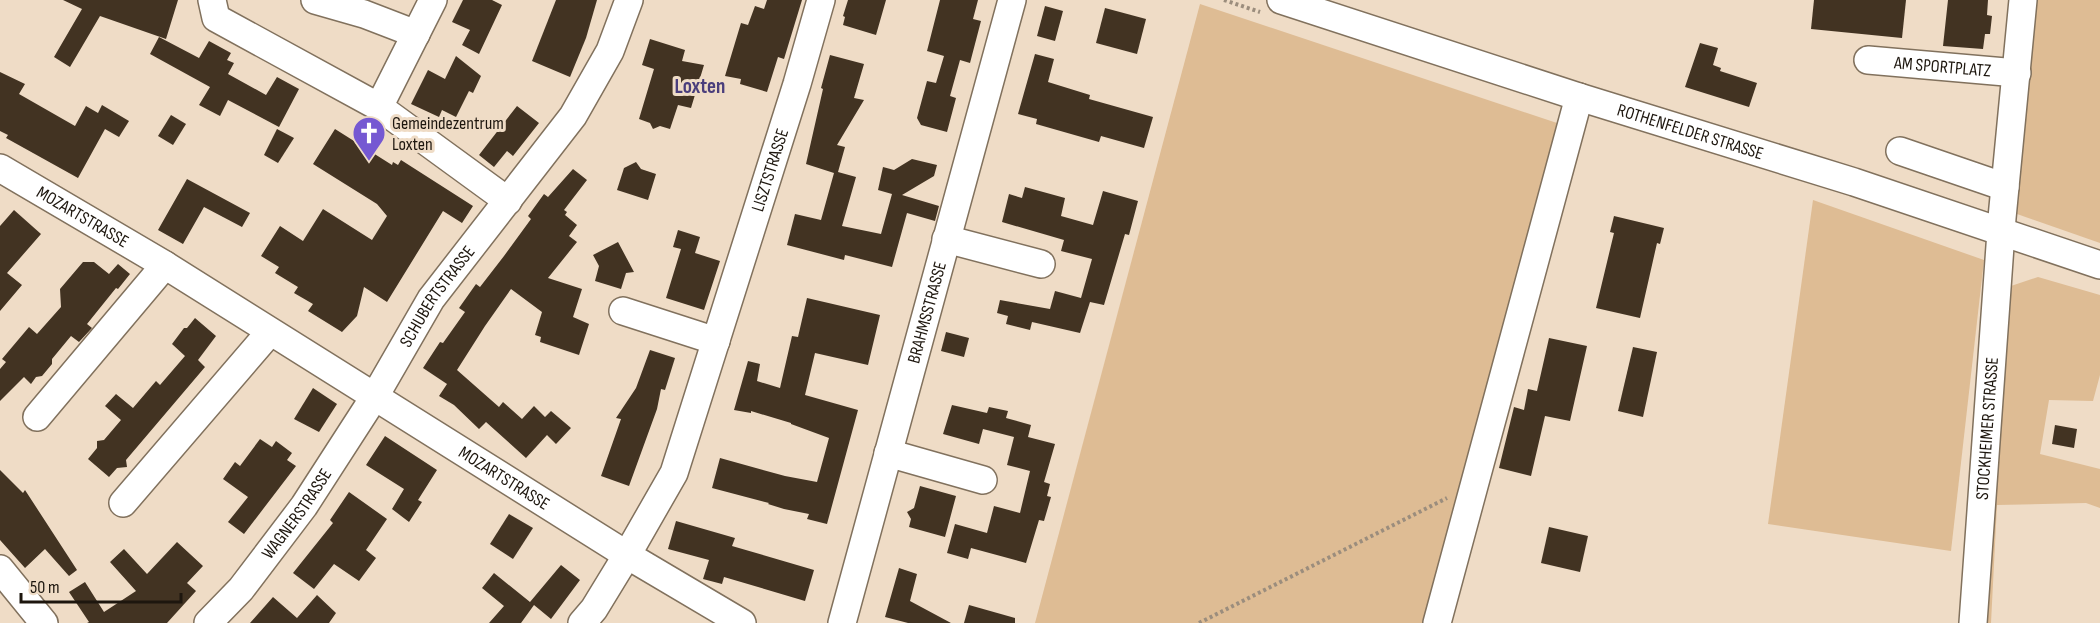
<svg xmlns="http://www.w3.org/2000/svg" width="2100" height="623" font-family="'Sofia Sans Condensed',sans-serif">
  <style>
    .green { fill: #debc94 }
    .building { fill: #423322 }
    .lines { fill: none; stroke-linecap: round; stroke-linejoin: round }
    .minor-casing { stroke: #81715d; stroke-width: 30 }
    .path { stroke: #9b8d7d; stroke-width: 4; stroke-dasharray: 3 3; stroke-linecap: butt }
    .minor { stroke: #fff; stroke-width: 27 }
    .labels { text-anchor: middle; stroke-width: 6; stroke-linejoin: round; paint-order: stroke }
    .street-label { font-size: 18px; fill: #1d160e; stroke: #efdcc6 }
    .poi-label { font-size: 18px; fill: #1d160e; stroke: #efdcc6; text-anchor: start }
    .quarter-label { font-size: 21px; font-weight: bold; fill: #4a3e7c; stroke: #efdcc6 }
  </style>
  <rect width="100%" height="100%" fill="#efdcc6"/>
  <g class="green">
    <polygon points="2036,0 2100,0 2100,243 2017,214"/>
    <polygon points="1200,4 1563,125 1430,623 1035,623"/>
    <polygon points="1813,200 1984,260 1951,551 1768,524"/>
    <polygon points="2038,277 2100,295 2100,375 2093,401 2049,400 2040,454 2100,469 2100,508 2086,503 1997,505 1991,623 1980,623 2008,287"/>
  </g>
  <g class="building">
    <polygon points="63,0 178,0 166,39 100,16 70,67 54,57 82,9"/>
    <polygon points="463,0 492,0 502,5 479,54 462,45 470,30 452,22"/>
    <polygon points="556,0 597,0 586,38 570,77 532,61"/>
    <polygon points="767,0 802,0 784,59 778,57 767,92 740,84 741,79 725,76 741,23 748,25 755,6 764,9"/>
    <polygon points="848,0 886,0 876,35 843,25 845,17 843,16"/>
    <polygon points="940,0 978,0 973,19 981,21 970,63 960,60 950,96 956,98 947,132 921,125 917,118 927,81 936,83 944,56 927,51"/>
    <polygon points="1814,0 1906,0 1902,38 1811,29"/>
    <polygon points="1948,0 1988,0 1987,15 1992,16 1990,34 1985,34 1983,49 1943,46"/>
    <polygon points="1045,6 1063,11 1055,41 1037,36"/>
    <polygon points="1105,8 1146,19 1137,54 1096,43"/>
    <polygon points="159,37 199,58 209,41 231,53 227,60 234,63 228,74 266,95 277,77 299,89 279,127 228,100 220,116 199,105 210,87 150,54"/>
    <polygon points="650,39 685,50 682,61 704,65 691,108 678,105 670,129 660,126 653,129 650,123 639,119 654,69 642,65"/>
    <polygon points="1700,43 1718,48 1713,65 1721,68 1720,71 1757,83 1749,107 1685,87"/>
    <polygon points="1035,54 1054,59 1048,82 1090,95 1089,99 1153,117 1144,148 1101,136 1099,142 1036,124 1037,119 1018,114"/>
    <polygon points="830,55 864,64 854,98 864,100 837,145 845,147 838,172 856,177 842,226 881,234 892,194 878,190 883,167 894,170 912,159 937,165 934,176 902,195 939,206 935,221 907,213 892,267 845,255 844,260 787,245 795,214 821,220 834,173 806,164 823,89 821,88"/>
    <polygon points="456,56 481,76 473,93 469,91 456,117 442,110 439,117 411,104 428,70 445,79"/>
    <polygon points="0,72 25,84 19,94 75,126 86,106 98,113 102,105 129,121 119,137 105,129 78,178 6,138 8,135 0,131"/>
    <polygon points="517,106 539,123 513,156 507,151 494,167 479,155"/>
    <polygon points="171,115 186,124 173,145 158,136"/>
    <polygon points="277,129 294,138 278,163 264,155"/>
    <polygon points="335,129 392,165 393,162 398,165 401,160 473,206 462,223 443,211 387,302 364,287 357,316 342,332 308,311 313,304 294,293 298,287 275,273 279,267 261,256 280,226 303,241 323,209 372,240 387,216 377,204 313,164"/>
    <polygon points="636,162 641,169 656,174 648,200 617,190 624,168"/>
    <polygon points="573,169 587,180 564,210 567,212 565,215 577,225 569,236 577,242 548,278 582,289 573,317 589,324 579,355 540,342 541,337 535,335 542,312 511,289 485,326 457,370 499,407 503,402 522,419 534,406 545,417 551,411 571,428 556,444 547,435 526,458 486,422 479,429 454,405 439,396 447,384 423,368 440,342 443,343 465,312 459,308 476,284 480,287 504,256 531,219 528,216 544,194 548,197"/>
    <polygon points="187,179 250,213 242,227 204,207 183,244 158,230"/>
    <polygon points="1025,187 1065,198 1061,216 1093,225 1103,191 1138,201 1129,235 1125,234 1104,305 1090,302 1080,333 1032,322 1030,330 1006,324 1008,316 997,313 1000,300 1050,309 1055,291 1081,298 1092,259 1061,251 1064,240 1002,222 1009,194 1022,198"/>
    <polygon points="14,210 41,234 7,273 22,285 0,311 0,226"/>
    <polygon points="1614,216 1664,228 1660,244 1657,243 1640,318 1596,308 1614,233 1610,232"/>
    <polygon points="678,230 700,237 695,253 720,261 704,310 666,298 681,249 673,247"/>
    <polygon points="618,242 634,272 626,273 621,289 595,281 599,266 593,255"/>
    <polygon points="83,262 94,262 109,274 118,264 130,274 118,289 116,288 87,324 92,328 79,342 71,336 52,359 52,364 42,376 36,377 31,384 24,377 0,401 0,369 6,362 2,359 29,327 37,334 61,307 60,289"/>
    <polygon points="807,298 880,315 868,365 815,353 805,395 858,410 827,524 807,519 809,514 784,509 768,504 769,503 712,488 720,458 785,476 817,482 829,438 791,424 791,423 751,411 751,413 734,410 748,361 760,364 757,381 780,388 792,336 798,337"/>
    <polygon points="195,318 216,336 198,360 205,367 126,460 127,467 117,468 109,477 88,459 97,448 97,441 104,440 121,420 105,406 116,394 133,408 156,381 160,385 185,356 172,344 184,328 187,328"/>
    <polygon points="946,332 969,338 964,357 941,351"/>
    <polygon points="1549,338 1587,346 1570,421 1545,416 1531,476 1499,468 1514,407 1524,410 1528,389 1537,391"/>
    <polygon points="1633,347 1657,352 1643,417 1618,411"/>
    <polygon points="650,350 675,358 665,390 661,389 657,409 629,486 601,476 621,419 616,418 636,388"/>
    <polygon points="313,388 337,404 319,432 294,419"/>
    <polygon points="952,405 987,413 989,407 1008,411 1006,418 1031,425 1028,437 1055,444 1044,482 1050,484 1047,496 1051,497 1044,521 1039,520 1026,563 971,548 968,559 947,553 955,524 987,533 994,506 1020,513 1030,471 1007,465 1014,437 983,429 979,444 943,434"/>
    <polygon points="2055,425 2077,429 2074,448 2052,444"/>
    <polygon points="385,436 437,470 418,500 422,502 409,522 392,509 404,489 366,465"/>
    <polygon points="260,439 272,447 276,441 292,453 287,460 296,466 244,534 228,522 248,497 223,479 235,462 240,466"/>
    <polygon points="0,470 23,493 25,490 77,570 69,576 45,549 25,568 0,540"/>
    <polygon points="920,486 956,496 945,537 909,527 911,519 907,512 914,508"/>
    <polygon points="349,492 387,519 366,550 376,558 359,581 334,564 314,589 293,573 333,523 330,520"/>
    <polygon points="509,514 533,528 513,559 490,544"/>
    <polygon points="676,521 735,538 732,546 814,570 805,601 724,577 722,584 703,579 709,560 668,549"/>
    <polygon points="1549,527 1588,536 1580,572 1541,563"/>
    <polygon points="177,542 203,566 187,583 196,591 167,623 87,623 89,622 69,592 85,582 104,612 136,591 110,562 124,549 147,574"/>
    <polygon points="561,565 580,580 551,619 534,605 521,623 489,623 504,606 482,588 494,573 530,602"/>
    <polygon points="899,568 917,574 910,601 951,623 908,623 885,617"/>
    <polygon points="317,595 336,613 329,623 250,623 273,597 297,618"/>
    <polygon points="969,605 1015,618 1015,623 964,623"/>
  </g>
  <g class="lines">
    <g class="minor-casing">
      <g id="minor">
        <polyline points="212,0 216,18 379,107 508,201"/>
        <polyline points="315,0 364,14 416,34"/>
        <path id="s1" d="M1281,0L1579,97L1854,182L2100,265"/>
        <path id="s2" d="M1868,60L2017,73"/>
        <polyline points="379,107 433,0"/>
        <polyline points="1900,151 2005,187"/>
        <path id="s3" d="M0,168L165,265L627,555L742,623"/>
        <polyline points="946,239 1041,264"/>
        <polyline points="623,311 716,341"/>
        <polyline points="37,417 165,265"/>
        <polyline points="888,453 983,480"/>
        <polyline points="123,503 270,332"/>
        <polyline points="0,569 44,623"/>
        <path id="s4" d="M208,623L241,589L304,506L375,396L431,299L573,116L610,51L629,0"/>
        <path id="s5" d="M582,623L594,609L627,555L674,473L797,84L821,0"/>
        <path id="s6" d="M842,623L1012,0"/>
        <polyline points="1437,623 1579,97"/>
        <path id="s7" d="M1973,623L2002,218L2023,0"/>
      </g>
    </g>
    <g class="path">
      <polyline points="1224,0 1260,12"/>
      <polyline points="1199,623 1447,498"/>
    </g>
    <use href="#minor" class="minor"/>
  </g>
  <defs>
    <g id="church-pin" transform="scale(1.725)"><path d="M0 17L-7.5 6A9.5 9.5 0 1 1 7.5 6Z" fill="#7558d2" stroke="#efdcc6"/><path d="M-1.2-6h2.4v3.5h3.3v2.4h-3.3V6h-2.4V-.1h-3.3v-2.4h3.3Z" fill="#fff"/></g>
  </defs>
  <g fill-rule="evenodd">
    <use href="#church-pin" x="369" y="133"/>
  </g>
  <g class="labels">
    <g class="street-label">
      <text dy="6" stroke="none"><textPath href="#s2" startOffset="75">AM SPORTPLATZ</textPath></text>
      <text dy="6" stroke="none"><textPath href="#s1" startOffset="430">ROTHENFELDER STRASSE</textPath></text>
      <text dy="6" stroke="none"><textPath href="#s5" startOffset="494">LISZTSTRASSE</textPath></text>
      <text dy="6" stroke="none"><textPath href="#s3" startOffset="96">MOZARTSTRASSE</textPath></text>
      <text dy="6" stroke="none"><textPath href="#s4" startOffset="400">SCHUBERTSTRASSE</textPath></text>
      <text dy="6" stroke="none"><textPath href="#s6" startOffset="322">BRAHMSSTRASSE</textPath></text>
      <text dy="6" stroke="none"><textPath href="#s7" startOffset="195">STOCKHEIMER STRASSE</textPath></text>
      <text dy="6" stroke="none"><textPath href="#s3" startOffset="592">MOZARTSTRASSE</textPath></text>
      <text dy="6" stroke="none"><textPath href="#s4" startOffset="141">WAGNERSTRASSE</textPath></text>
    </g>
    <g class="poi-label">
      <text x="392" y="129">Gemeindezentrum<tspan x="392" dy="21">Loxten</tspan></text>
    </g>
    <g class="quarter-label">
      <text x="700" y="93">Loxten</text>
    </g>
  </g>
  <path d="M21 593v9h160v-9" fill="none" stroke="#1d160e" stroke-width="3"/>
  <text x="30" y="593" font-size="18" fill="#1d160e" stroke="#efdcc6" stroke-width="4.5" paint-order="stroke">50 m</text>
</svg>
